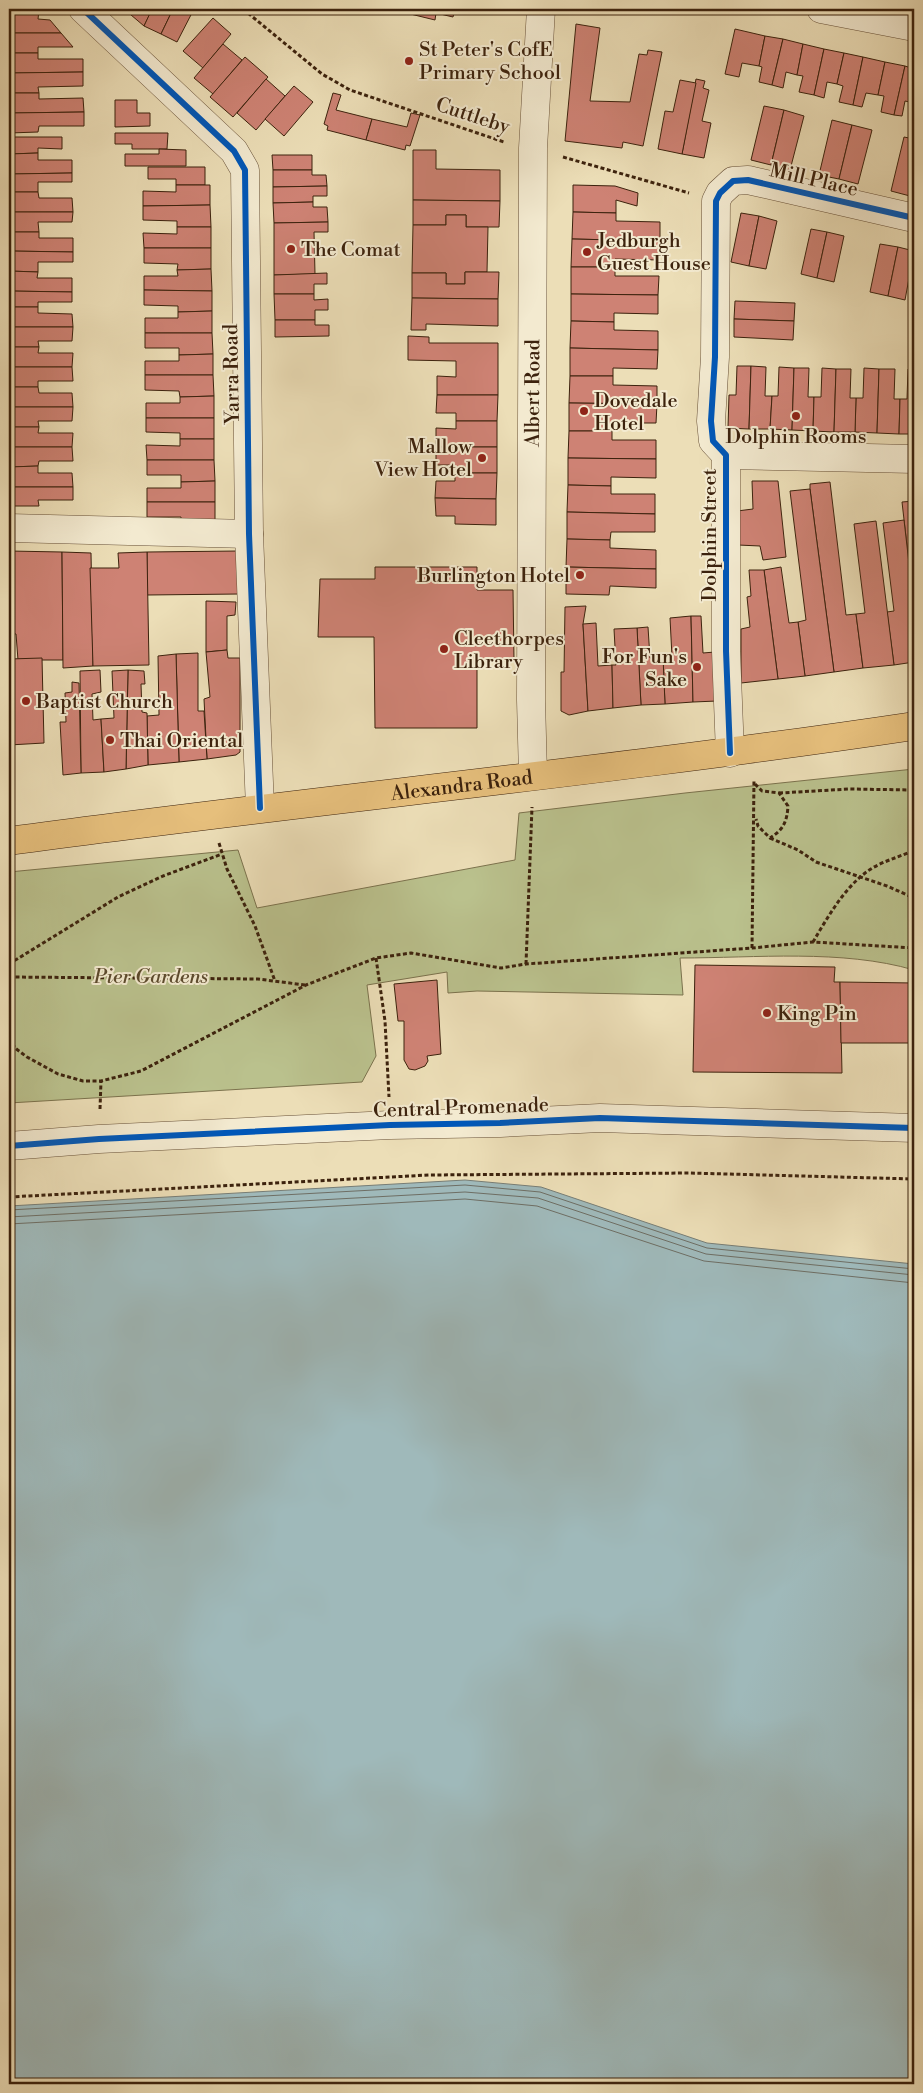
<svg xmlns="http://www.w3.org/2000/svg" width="923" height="2093" font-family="'Libre Bodoni',serif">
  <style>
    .green { fill: #bac18d; stroke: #7b724d }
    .water { fill: #9fb9ba; stroke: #777d75 }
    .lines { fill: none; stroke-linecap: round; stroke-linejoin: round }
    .shore { stroke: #6e6e64; stroke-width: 1 }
    .building { fill: #ce8274; stroke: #3c220d }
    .minor-casing { stroke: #685138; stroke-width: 29 }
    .major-casing { stroke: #3c220d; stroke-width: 29 }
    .path { stroke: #3c220d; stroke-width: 3; stroke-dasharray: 4 2.5; stroke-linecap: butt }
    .minor { stroke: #f3ead0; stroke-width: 28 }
    .major { stroke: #e6bf7c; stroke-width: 28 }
    .cycleway-casing { stroke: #f3ead0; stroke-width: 9 }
    .cycleway { stroke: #0057b8; stroke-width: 6 }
    .poi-dot { fill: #8f2418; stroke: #f3ead0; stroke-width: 2 }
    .labels { text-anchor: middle; stroke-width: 4; stroke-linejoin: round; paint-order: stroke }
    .poi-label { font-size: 20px; fill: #3c220d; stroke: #f3ead0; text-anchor: start }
    .street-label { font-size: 20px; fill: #3c220d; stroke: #f3ead0 }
    .park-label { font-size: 20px; font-style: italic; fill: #5c4a2d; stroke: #f3ead0 }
  </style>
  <rect width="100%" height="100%" fill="#ecdeb7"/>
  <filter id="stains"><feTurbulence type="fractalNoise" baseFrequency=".004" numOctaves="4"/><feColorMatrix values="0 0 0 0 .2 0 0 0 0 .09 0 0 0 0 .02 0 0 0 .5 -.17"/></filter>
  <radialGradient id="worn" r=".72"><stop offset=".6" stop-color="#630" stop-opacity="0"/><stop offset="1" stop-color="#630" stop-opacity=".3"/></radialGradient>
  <path class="green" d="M914,769V970C842,949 756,958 680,958L683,995L477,991L448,993L447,972L367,985L376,1056L362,1082L9,1103V872L238,850L257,908L515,860L519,813L685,793Z"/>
  <polygon class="water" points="465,1180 541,1187 707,1243 914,1264 914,2084 9,2084 9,1206"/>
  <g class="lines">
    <g class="shore">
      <polyline points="9,1210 465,1185 540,1192 707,1248 914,1269"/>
      <polyline points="9,1217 465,1192 538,1198 706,1254 914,1275"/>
      <polyline points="9,1224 465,1199 537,1206 704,1261 914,1283"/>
    </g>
  </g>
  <g class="building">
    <polygon points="9,9 39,10 38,19 50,20 61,33 9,33"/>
    <polygon points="124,9 144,9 151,12 144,26"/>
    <polygon points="152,9 173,9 161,34 144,26"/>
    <polygon points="173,9 194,9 177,42 161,34"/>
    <polygon points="390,9 455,9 453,17 436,13 435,20"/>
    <polygon points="213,18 231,34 203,68 183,51"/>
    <polygon points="576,24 600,28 590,101 630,102 639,54 647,55 648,50 662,52 643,146 623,142 622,148 565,141"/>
    <polygon points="735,29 765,36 759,66 742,63 739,77 725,74"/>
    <polygon points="9,33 61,33 73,47 38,47 38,53 9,53"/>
    <polygon points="765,36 783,39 772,85 759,82 762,67 759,66"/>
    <polygon points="783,39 803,44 797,75 786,72 783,88 772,85"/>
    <polygon points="223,44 242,60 213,94 194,78"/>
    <polygon points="803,44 824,49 814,95 799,92 803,76 797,75"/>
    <polygon points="824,49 844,53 837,84 827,82 824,98 814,95"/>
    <polygon points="9,53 38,53 38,59 83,59 83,72 9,73"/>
    <polygon points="844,53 863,57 853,105 839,102 843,86 837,84"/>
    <polygon points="245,57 268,77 233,117 210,97"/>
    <polygon points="863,57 885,62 878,95 866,93 862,107 853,105"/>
    <polygon points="885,62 905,66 894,115 881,112 884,96 878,95"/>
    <polygon points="905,66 914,69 914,103 905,101 902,116 894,115"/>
    <polygon points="83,72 83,86 38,87 39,93 9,93 9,73"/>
    <polygon points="266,79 285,96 256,130 237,113"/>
    <polygon points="696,79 705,81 703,88 709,90 702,121 711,123 704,158 682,154"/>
    <polygon points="680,80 696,83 682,154 658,149 665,111 673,112"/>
    <polygon points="294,86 313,102 284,136 265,119"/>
    <polygon points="9,93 39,93 39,99 83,98 84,112 9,113"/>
    <polygon points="333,93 341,95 336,110 372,119 366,140 327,130 328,126 324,124"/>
    <polygon points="115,100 137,100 137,113 150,113 150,126 115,127"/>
    <polygon points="764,106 784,110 771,165 751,160"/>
    <polygon points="784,110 804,116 790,170 771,165"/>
    <polygon points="84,112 84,126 39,126 38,132 9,133 9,113"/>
    <polygon points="411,113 420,115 410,146 406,145 405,150 366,140 372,119 407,127"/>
    <polygon points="832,120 852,125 839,179 819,175"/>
    <polygon points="852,125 872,130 858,184 839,179"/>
    <polygon points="115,133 168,133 167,149 132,149 132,144 115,144"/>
    <polygon points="9,137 62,137 62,149 38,148 38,153 9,154"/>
    <polygon points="904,137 914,139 914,179 910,196 891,191"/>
    <polygon points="159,149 186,150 186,166 125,166 125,154 159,154"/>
    <polygon points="413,150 436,150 436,169 500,170 500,201 413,200"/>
    <polygon points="38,153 38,160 72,160 72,173 9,174 9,154"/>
    <polygon points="272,155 312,155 312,170 273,170"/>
    <polygon points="148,167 205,167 205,185 176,185 176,179 148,179"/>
    <polygon points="273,170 312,170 312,175 326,175 327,186 273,187"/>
    <polygon points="72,173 72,182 38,182 38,192 9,192 9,174"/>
    <polygon points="176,185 210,185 210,205 143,206 143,191 176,192"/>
    <polygon points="573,185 615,186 638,193 637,206 616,200 616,213 573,212"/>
    <polygon points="327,186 327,196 313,196 313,202 273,203 273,187"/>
    <polygon points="9,192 38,192 39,198 72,198 73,212 9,212"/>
    <polygon points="413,200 500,201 499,227 466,227 466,215 446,215 446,225 413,225"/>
    <polygon points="313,202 313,207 327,207 328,222 274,223 273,203"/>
    <polygon points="210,205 211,227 177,227 177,221 143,220 143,206"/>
    <polygon points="9,212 73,212 72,222 38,222 39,232 9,232"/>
    <polygon points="573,212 616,213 616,221 660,222 660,241 572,239"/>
    <polygon points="741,213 759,216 749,266 731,262"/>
    <polygon points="446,215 466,215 466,227 488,227 487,272 465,272 465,284 446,284 446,273 412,273 413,225 446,225"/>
    <polygon points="759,216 777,221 766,269 749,266"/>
    <polygon points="328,222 328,232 314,232 315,274 274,275 274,223"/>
    <polygon points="177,227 211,227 211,248 144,248 143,233 177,234"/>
    <polygon points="811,229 827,232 817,278 801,274"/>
    <polygon points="9,232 39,232 39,238 73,238 73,252 9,251"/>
    <polygon points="827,232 844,236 834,282 817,278"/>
    <polygon points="572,239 660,241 659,260 615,259 615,267 571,267"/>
    <polygon points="880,244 898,247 888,296 870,292"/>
    <polygon points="898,247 914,251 905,300 888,296"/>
    <polygon points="144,248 211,248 211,269 177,270 178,264 144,263"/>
    <polygon points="9,251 73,252 73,262 38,262 38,272 9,271"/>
    <polygon points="571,267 615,267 615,276 659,276 658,295 571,294"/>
    <polygon points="211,269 212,291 144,290 144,276 178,276 177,270"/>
    <polygon points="9,271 38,272 37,278 72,278 72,292 9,291"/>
    <polygon points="465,272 499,272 498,299 412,298 412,273 446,273 446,284 465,284"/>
    <polygon points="327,273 327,284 314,284 314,294 274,294 274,275"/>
    <polygon points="144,290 212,291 212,311 178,312 178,306 144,305"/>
    <polygon points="9,291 72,292 72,302 38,302 38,307 9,307"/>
    <polygon points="274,294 314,294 314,300 328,299 328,310 315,310 315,320 275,320"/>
    <polygon points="571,294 658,295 658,314 614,313 614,322 571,321"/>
    <polygon points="412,298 498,299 498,326 426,324 426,330 411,330"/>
    <polygon points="735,301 795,303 794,321 734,319"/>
    <polygon points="9,307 38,307 38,313 72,314 73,327 9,327"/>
    <polygon points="212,311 212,333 145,333 145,318 178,318 178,312"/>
    <polygon points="734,319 794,321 793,340 734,337"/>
    <polygon points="275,320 315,320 315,325 329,325 329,336 275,337"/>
    <polygon points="571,321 614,322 614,330 658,331 658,350 570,348"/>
    <polygon points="9,327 73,327 72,341 38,341 39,347 9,347"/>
    <polygon points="145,333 212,333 213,354 179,355 179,348 145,348"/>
    <polygon points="408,336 429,337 429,343 498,343 498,395 437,395 437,376 456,377 456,361 408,360"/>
    <polygon points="9,347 39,347 38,353 73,353 72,367 9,367"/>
    <polygon points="570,348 658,350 657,369 613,368 613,376 570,376"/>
    <polygon points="213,354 213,375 145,375 145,361 179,361 179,355"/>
    <polygon points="737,366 751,366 749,429 728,428 729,395 736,395"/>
    <polygon points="751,366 766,367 765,396 772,396 770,429 749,429"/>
    <polygon points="9,367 72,367 73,381 38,381 38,387 9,387"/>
    <polygon points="779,367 794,368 792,430 770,429 772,396 778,396"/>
    <polygon points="794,368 809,368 808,397 814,397 813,431 792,430"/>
    <polygon points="822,368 836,369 834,432 813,431 814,397 821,397"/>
    <polygon points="864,368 879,369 877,433 855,432 856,398 863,398"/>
    <polygon points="836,369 851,369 850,398 856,398 855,432 834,432"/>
    <polygon points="879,369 895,369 894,399 900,399 899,434 877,433"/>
    <polygon points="908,369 914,370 914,434 899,434 900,399 907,399"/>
    <polygon points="145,375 213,375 214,396 180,397 179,391 145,390"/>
    <polygon points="570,376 613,376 613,385 657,386 657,404 569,403"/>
    <polygon points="9,387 38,387 39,393 72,393 73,407 9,407"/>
    <polygon points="437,395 498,395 497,421 456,421 456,413 436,413"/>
    <polygon points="214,396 214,418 146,418 146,403 180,403 180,397"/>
    <polygon points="569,403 657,404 656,423 612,423 612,431 569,431"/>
    <polygon points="9,407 73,407 72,421 38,421 39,427 9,427"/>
    <polygon points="146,418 214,418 214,439 180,439 180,433 146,432"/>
    <polygon points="456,421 497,421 497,447 436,447 436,428 456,429"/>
    <polygon points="9,427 39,427 38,433 73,433 72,447 9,447"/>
    <polygon points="569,431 612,431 612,440 656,440 656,459 568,458"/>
    <polygon points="180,439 214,439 214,460 147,460 146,445 180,446"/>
    <polygon points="9,447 72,447 73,461 39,461 38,466 9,467"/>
    <polygon points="436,447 497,447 497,473 455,473 455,465 436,465"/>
    <polygon points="568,458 656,459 656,478 611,477 611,486 568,485"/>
    <polygon points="147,460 214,460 215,481 181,482 181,475 147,475"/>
    <polygon points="38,466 38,473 72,473 73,487 9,487 9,467"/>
    <polygon points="455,473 497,473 496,499 435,498 436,481 455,481"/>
    <polygon points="215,481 215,502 147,502 147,488 181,488 181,482"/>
    <polygon points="752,481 778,481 786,557 763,560 760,546 738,545 737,511 753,509"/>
    <polygon points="830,482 846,615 856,614 863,668 834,672 810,489 810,484"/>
    <polygon points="568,485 611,486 611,494 655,494 655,514 567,512"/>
    <polygon points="9,487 73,487 73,500 38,500 39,506 9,506"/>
    <polygon points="810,489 834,672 805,676 798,622 806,620 790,491"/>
    <polygon points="435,498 496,499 496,525 455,524 455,516 436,516"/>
    <polygon points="914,501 914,607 902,502"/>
    <polygon points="147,502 215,502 215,523 181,524 181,517 147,517"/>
    <polygon points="567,512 655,514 655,532 611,532 610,540 567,539"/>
    <polygon points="904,520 914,607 914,662 894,665 887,612 894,611 883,523"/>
    <polygon points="876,521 894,665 863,668 856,614 865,613 854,524"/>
    <polygon points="567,539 610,540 610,548 656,550 656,569 566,567"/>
    <polygon points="9,551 62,552 63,660 18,660 16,634 9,633"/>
    <polygon points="238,551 239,594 147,595 147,552"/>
    <polygon points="62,552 91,553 93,666 63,668"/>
    <polygon points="147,552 149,665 93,666 90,568 119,568 118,553"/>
    <polygon points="375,567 477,567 477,590 513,590 514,661 477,661 477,728 375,728 374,637 318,637 320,579 375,579"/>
    <polygon points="566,567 656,569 656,588 610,586 609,595 566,594"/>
    <polygon points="781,567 789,623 798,622 805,676 778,679 764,570"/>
    <polygon points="749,570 764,570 778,679 741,683 741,629 750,627 747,597 751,596"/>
    <polygon points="206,601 236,602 235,615 227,616 227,650 206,652"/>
    <polygon points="586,606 583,624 588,711 569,715 561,711 561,672 564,672 565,607"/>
    <polygon points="691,616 693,702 665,704 663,657 672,657 670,618"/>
    <polygon points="691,616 701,616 703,653 715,652 717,701 693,702"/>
    <polygon points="596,623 598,666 612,665 613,708 588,711 583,624"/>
    <polygon points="648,627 650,658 663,657 665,704 641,705 637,628"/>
    <polygon points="637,628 641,705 613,708 612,665 616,665 614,629"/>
    <polygon points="227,650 228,658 240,658 240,752 236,755 207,759 204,699 210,697 206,652"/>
    <polygon points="198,653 198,711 204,711 207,759 179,762 176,654"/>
    <polygon points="176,654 179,762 148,765 147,716 159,715 158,656"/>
    <polygon points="42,658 44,743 9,745 9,659"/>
    <polygon points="100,670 101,692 92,694 93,720 101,719 104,772 81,773 80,671"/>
    <polygon points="128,670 144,671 145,684 141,684 142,712 147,713 148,765 126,769"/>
    <polygon points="128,670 126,769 104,772 101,719 114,718 112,671"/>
    <polygon points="72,682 79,683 81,773 63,775 60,722 66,722 65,693 72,692"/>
    <polygon points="695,965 835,967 834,982 840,982 842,1073 693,1072"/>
    <polygon points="437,980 441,1054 427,1056 428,1061 425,1066 415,1070 409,1069 404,1060 404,1021 398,1021 394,984"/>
    <polygon points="840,982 914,983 914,1043 841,1043"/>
  </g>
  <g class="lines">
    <g class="minor-casing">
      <g id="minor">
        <polyline points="83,9 234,151 245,170 249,534 260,808"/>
        <polyline points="821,9 914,27"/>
        <polyline points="726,455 914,459"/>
        <polyline points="9,528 249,534"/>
        <polyline points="730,753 726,651 726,455 713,441 711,421 715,357 716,201 720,193 733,181 748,180 914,218"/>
        <path id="s1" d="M533,775L531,700L533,148L541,9"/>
        <polyline points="9,1146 99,1139 390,1125 500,1123 600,1118 914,1128"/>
      </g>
    </g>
    <g class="major-casing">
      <g id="major">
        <path id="s2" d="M9,841C310,800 613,771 914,726"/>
      </g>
    </g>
    <g class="path">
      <polyline points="243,9 322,74 350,90 504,142"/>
      <polyline points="563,157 689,193"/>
      <path d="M755,784L762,791L779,793L788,806C787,822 783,830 770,838L758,826L756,819"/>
      <polyline points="779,793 849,789 914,790"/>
      <polyline points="770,838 798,850 816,862 887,886 914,898"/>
      <polyline points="219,843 227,869 255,926 275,981"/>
      <path d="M813,942C829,915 849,879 878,865C890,859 902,856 914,850"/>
      <polyline points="752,948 754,779"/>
      <polyline points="376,958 385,1021 389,1097"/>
      <polyline points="9,964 118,897 163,876 222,854"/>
      <polyline points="526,964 532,807"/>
      <polyline points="9,977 258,979 305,985"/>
      <polyline points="9,1038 15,1048 27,1057 58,1074 83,1081 101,1081 141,1071 306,985 376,958 411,953 501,968 526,964 752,948 813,942 914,948"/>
      <polyline points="100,1109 101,1081"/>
      <polyline points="9,1197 429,1175 689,1173 914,1179"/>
    </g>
    <use href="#minor" class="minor"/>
    <use href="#major" class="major"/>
    <g class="cycleway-casing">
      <g id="cycleway">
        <polyline points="83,9 234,151 245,170 249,534 260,808"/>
        <polyline points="730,753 726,651 726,455 713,441 711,421 715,357 716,201 720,193 733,181 748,180 914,218"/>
        <polyline points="9,1146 99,1139 390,1125 500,1123 600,1118 914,1128"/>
      </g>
    </g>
    <use href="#cycleway" class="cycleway"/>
  </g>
  <g class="poi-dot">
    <circle cx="409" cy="61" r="5"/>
    <circle cx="291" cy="249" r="5"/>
    <circle cx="587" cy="252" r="5"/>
    <circle cx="584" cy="411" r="5"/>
    <circle cx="796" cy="416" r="5"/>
    <circle cx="482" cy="458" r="5"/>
    <circle cx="580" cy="575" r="5"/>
    <circle cx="444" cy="649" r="5"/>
    <circle cx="697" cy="667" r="5"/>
    <circle cx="26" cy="701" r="5"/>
    <circle cx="110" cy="740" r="5"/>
    <circle cx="767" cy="1013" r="5"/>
  </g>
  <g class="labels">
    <g class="poi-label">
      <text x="419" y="56">St Peter's CofE<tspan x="419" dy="23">Primary School</tspan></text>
      <text x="597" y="247">Jedburgh<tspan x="597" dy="23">Guest House</tspan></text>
      <text x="301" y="256">The Comat</text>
      <text x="594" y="407">Dovedale<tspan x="594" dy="23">Hotel</tspan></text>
      <text x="796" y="443" text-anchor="middle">Dolphin Rooms</text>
      <text x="472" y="453" text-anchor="end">Mallow<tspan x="472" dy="23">View Hotel</tspan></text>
      <text x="570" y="582" text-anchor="end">Burlington Hotel</text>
      <text x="454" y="645">Cleethorpes<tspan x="454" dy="23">Library</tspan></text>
      <text x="687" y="663" text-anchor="end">For Fun's<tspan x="687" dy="23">Sake</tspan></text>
      <text x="36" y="708">Baptist Church</text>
      <text x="120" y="747">Thai Oriental</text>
      <text x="777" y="1020">King Pin</text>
    </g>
    <g class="street-label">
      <text transform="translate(473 115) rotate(18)" y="7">Cuttleby</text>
      <text transform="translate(814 179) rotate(13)" y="7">Mill Place</text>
      <text transform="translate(231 374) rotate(-91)" y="7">Yarra Road</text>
      <text dy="7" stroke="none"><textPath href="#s1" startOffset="382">Albert Road</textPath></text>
      <text transform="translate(709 535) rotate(-90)" y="7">Dolphin Street</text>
      <text dy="7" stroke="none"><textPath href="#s2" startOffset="456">Alexandra Road</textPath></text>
      <text transform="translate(461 1107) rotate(-2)" y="7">Central Promenade</text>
    </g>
    <g class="park-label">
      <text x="151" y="983">Pier Gardens</text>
    </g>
  </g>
  <rect width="923" height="2093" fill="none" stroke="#ecdeb7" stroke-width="30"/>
  <rect x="10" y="10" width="903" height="2073" fill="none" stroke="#3c220d" stroke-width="2.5"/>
  <rect x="15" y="15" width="893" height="2063" fill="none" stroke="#3c220d"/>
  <rect width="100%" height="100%" filter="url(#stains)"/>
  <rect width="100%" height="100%" fill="url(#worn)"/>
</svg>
